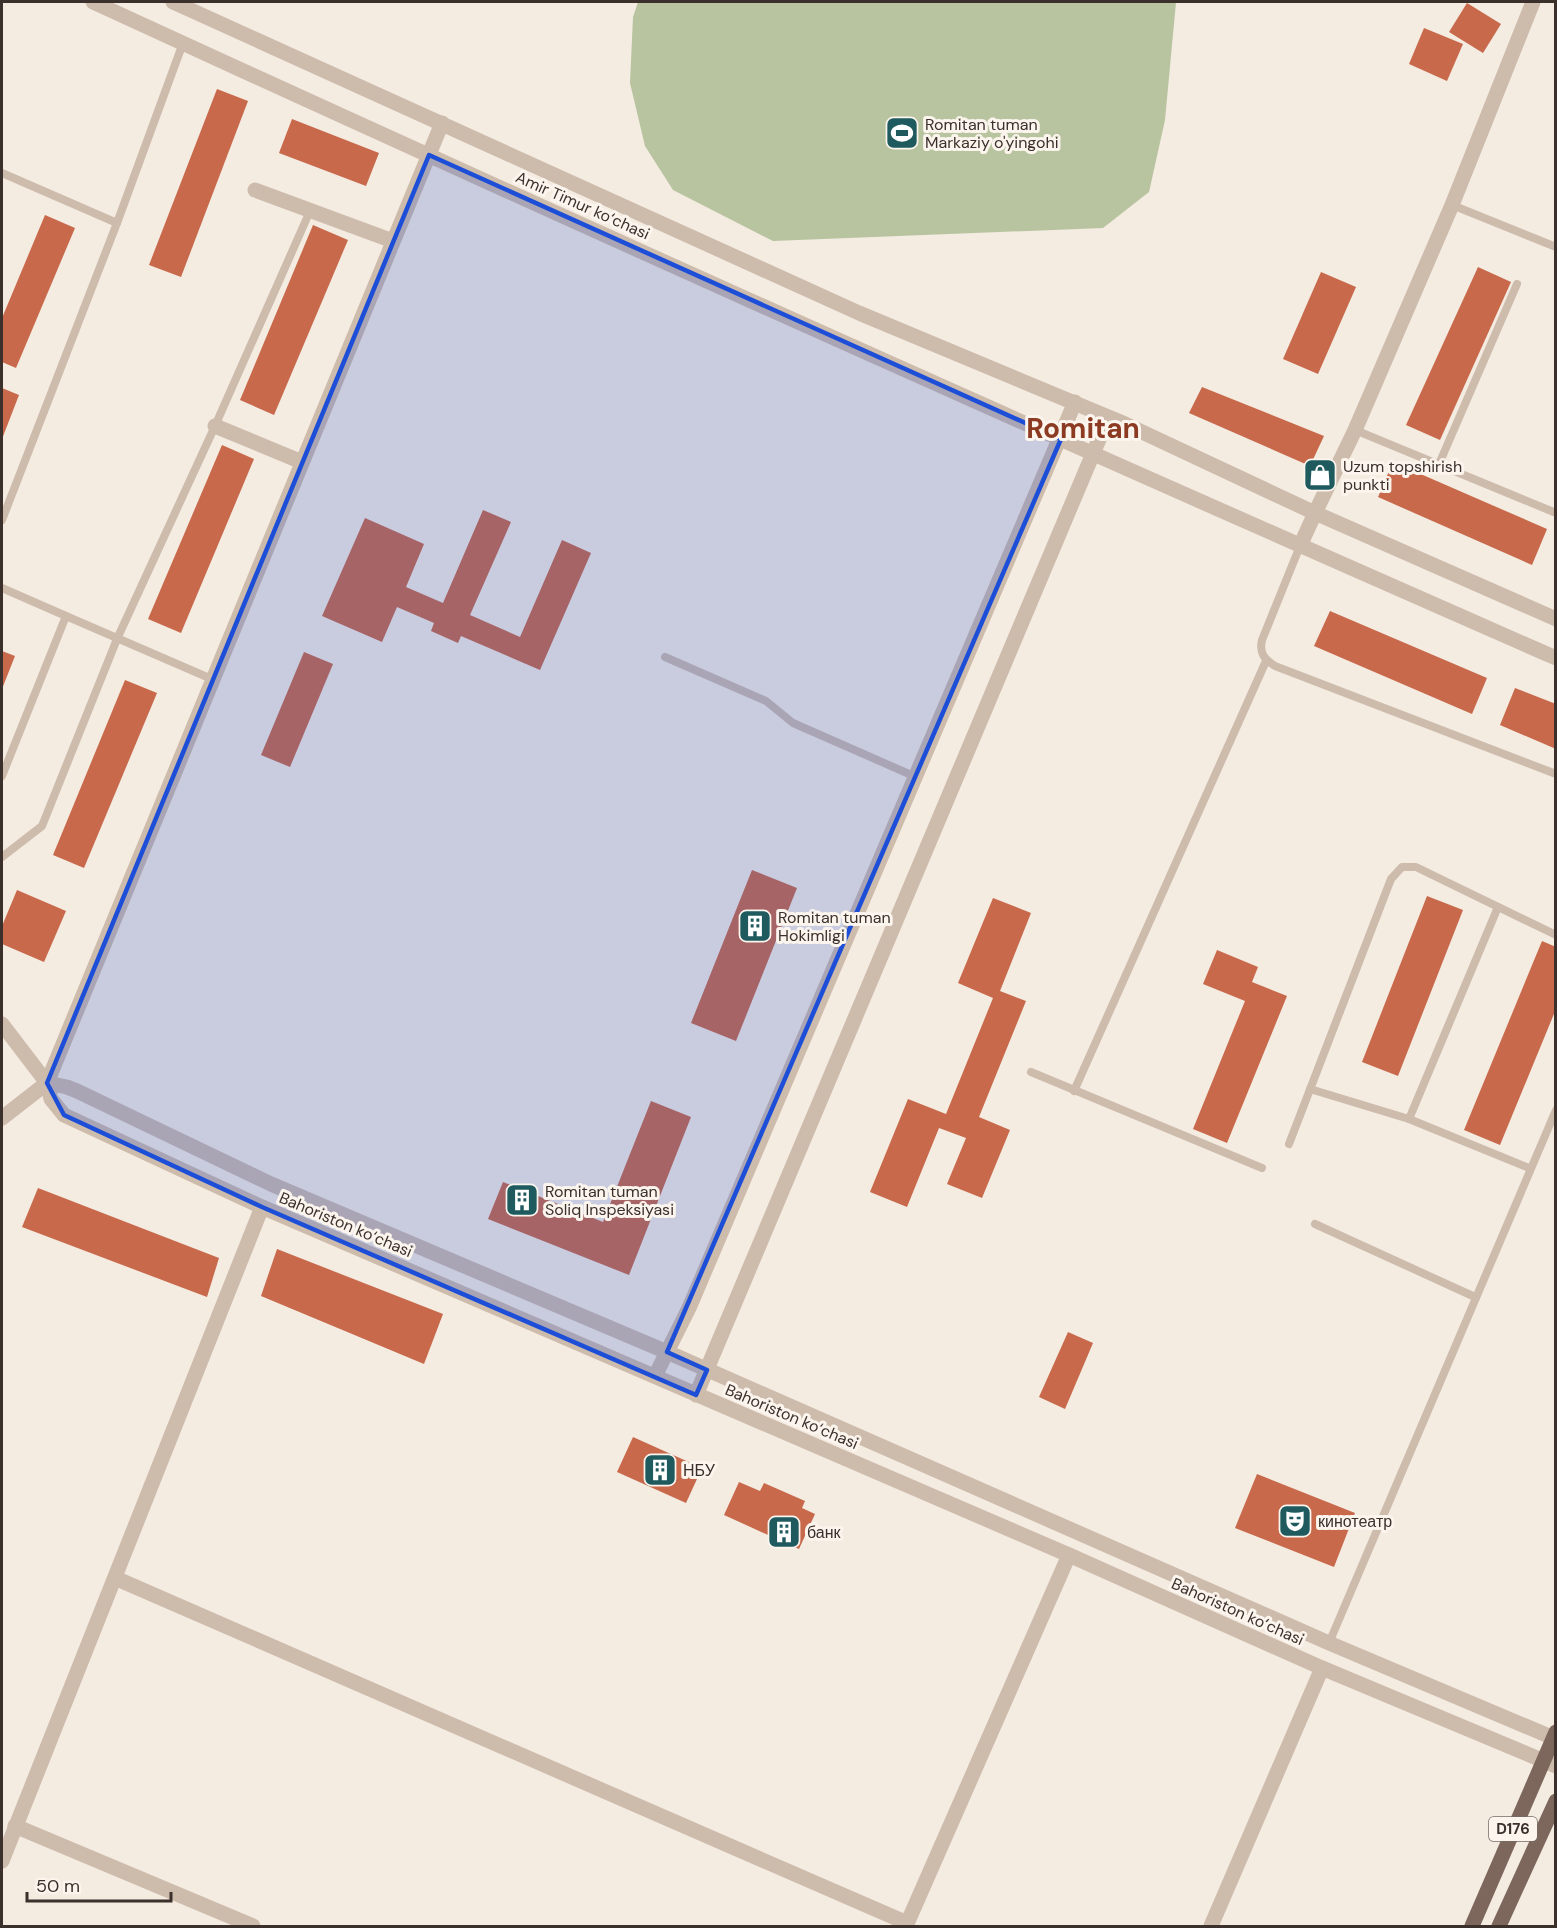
<svg xmlns="http://www.w3.org/2000/svg" width="1557" height="1928" font-family="'DM Sans',sans-serif">
  <style>
    .green { fill: #b8c4a0 }
    .building { fill: #c8694b }
    .lines { fill: none; stroke-linecap: round; stroke-linejoin: round }
    .service { stroke: #cdbbac; stroke-width: 8 }
    .minor { stroke: #cdbbac; stroke-width: 15 }
    .tertiary { stroke: #cdbbac; stroke-width: 15 }
    .primary { stroke: #7d675c; stroke-width: 15 }
    .marked { fill: #1d4ed8; fill-opacity: 0.2; stroke: #1d4ed8; stroke-width: 4.5; stroke-linejoin: round }
    .labels { text-anchor: middle; stroke-width: 6; stroke-linejoin: round; paint-order: stroke }
    .shield { fill: #fbf5ee; stroke: #756b66; stroke-width: 1.5 }
    .shield-label { font-size: 15px; font-weight: bold; fill: #3b302b }
    .poi-label { font-size: 16px; fill: #3b302b; stroke: #fbf5ee; text-anchor: start }
    .street-label { font-size: 16px; fill: #3b302b; stroke: #fbf5ee }
    .town-label { font-size: 28px; font-weight: bold; fill: #8c3b22; stroke: #fbf5ee }
  </style>
  <rect width="100%" height="100%" fill="#f4ebe1"/>
  <polygon class="green" points="638,2 1176,2 1165,120 1149,192 1103,228 773,241 673,190 645,146 630,83 633,17"/>
  <g class="building">
    <polygon points="1467,3 1501,24 1483,53 1449,32"/>
    <polygon points="1424,28 1463,44 1447,81 1409,64"/>
    <polygon points="217,89 248,101 181,277 149,265"/>
    <polygon points="292,119 379,153 366,186 279,153"/>
    <polygon points="45,215 75,228 16,368 2,362 2,318"/>
    <polygon points="313,225 348,240 274,415 240,400"/>
    <polygon points="1478,267 1511,282 1440,440 1406,425"/>
    <polygon points="1321,272 1356,287 1318,374 1283,359"/>
    <polygon points="1202,387 1324,436 1310,466 1189,413"/>
    <polygon points="2,388 19,395 2,439"/>
    <polygon points="222,445 254,459 181,633 148,619"/>
    <polygon points="1393,462 1547,529 1532,565 1378,497"/>
    <polygon points="483,510 511,522 470,615 520,637 562,540 591,553 540,670 461,636 458,643 431,631 434,623 397,607 382,642 322,616 365,518 424,544 406,587 443,603"/>
    <polygon points="1330,611 1487,678 1472,714 1314,646"/>
    <polygon points="2,651 15,656 2,689"/>
    <polygon points="304,652 333,664 290,767 261,755"/>
    <polygon points="125,680 157,693 84,868 53,855"/>
    <polygon points="1515,688 1556,704 1556,749 1500,725"/>
    <polygon points="752,870 797,888 736,1041 691,1023"/>
    <polygon points="17,890 66,911 44,962 2,944 2,926"/>
    <polygon points="1427,896 1463,910 1398,1076 1362,1062"/>
    <polygon points="993,898 1031,913 1000,991 1026,1001 979,1117 1010,1130 982,1198 947,1184 966,1138 939,1128 907,1207 870,1192 908,1099 946,1114 993,998 958,983"/>
    <polygon points="1542,941 1556,947 1556,1009 1500,1145 1464,1130"/>
    <polygon points="1217,950 1258,967 1252,982 1287,996 1227,1143 1193,1129 1245,1001 1203,984"/>
    <polygon points="651,1101 691,1117 629,1275 488,1219 503,1182 603,1222"/>
    <polygon points="38,1188 219,1258 207,1297 22,1227"/>
    <polygon points="277,1249 443,1314 424,1364 261,1296"/>
    <polygon points="1068,1332 1093,1343 1065,1409 1039,1397"/>
    <polygon points="633,1437 702,1468 686,1503 617,1472"/>
    <polygon points="1257,1474 1355,1513 1334,1567 1235,1528"/>
    <polygon points="739,1482 760,1491 764,1483 805,1501 802,1508 815,1514 799,1549 724,1515"/>
  </g>
  <g class="lines">
    <g class="service">
      <polyline points="2,173 117,223 183,43"/>
      <polyline points="1452,205 1556,247"/>
      <polyline points="1355,430 1556,513"/>
      <polyline points="1439,464 1517,284"/>
      <polyline points="2,520 117,223"/>
      <path d="M1300,546L1262,640C1259,653 1264,659 1275,666L1556,774"/>
      <polyline points="2,588 66,616"/>
      <polyline points="665,657 766,701 793,723 916,777"/>
      <polyline points="2,776 66,616 214,680"/>
      <polyline points="2,857 42,826 117,639 215,426 310,211"/>
      <polyline points="1498,907 1409,1119 1529,1168"/>
      <polyline points="1031,1072 1262,1168"/>
      <polyline points="1310,1089 1409,1119"/>
      <polyline points="1074,1091 1266,661"/>
      <polyline points="1289,1144 1391,879 1402,867 1416,867 1556,935"/>
      <polyline points="1315,1224 1475,1297"/>
      <polyline points="1329,1643 1556,1110"/>
    </g>
    <g class="minor">
      <polyline points="255,190 393,241"/>
      <polyline points="215,426 302,462"/>
      <polyline points="1315,513 1355,430 1452,205 1533,2"/>
      <polyline points="2,1118 47,1083 442,123"/>
      <polyline points="115,1578 907,1923"/>
      <polyline points="15,1826 253,1926"/>
      <polyline points="2,1861 262,1207"/>
      <polyline points="906,1926 1069,1555"/>
      <polyline points="1211,1926 1322,1668"/>
    </g>
    <g class="tertiary">
      <path d="M93,2C578,225 1066,443 1556,658"/>
      <polyline points="173,2 859,313 1125,424 1315,513 1556,619"/>
      <polyline points="1300,546 1315,513"/>
      <polyline points="2,1024 47,1083 51,1099 64,1115 262,1207 1069,1555 1322,1668 1556,1766"/>
      <polyline points="47,1083 67,1087 77,1091 271,1184 667,1352 1329,1643 1556,1739"/>
      <polyline points="655,1376 689,1308 1075,402"/>
      <polyline points="696,1395 1108,418"/>
    </g>
    <g class="primary">
      <polyline points="1472,1926 1556,1732"/>
      <polyline points="1499,1926 1556,1801"/>
    </g>
  </g>
  <path class="marked" d="M429,155L1061,439L667,1352L707,1370L696,1395L262,1207L64,1115L47,1083Z"/>
  <defs>
    <g id="stadium-square" transform="scale(1.725)"><rect x="-9" y="-9" width="18" height="18" rx="4" fill="#1f5a5e" stroke="#fbf5ee"/><path d="M0-5a6.5 5 0 1 0 0 10a6.5 5 0 1 0 0-10ZM-3.5-1.8h7v3.6h-7Z" fill="#fff"/></g>
    <g id="shop-square" transform="scale(1.725)"><rect x="-9" y="-9" width="18" height="18" rx="4" fill="#1f5a5e" stroke="#fbf5ee"/><path d="M-5-2.5h2.3a2.7 3.5 0 0 1 5.4 0H5L5.5 6h-11ZM-1.5-2.5h3a1.5 2.3 0 0 0-3 0Z" fill="#fff"/></g>
    <g id="building-square" transform="scale(1.725)"><rect x="-9" y="-9" width="18" height="18" rx="4" fill="#1f5a5e" stroke="#fbf5ee"/><path d="M-4-6H4V6H1V3H-1V6H-4ZM-2.5-4.3h1.7v1.8h-1.7ZM.8-4.3h1.7v1.8H.8ZM-2.5-1h1.7V.8h-1.7ZM.8-1h1.7V.8H.8Z" fill="#fff"/></g>
    <g id="theatre-square" transform="scale(1.725)"><rect x="-9" y="-9" width="18" height="18" rx="4" fill="#1f5a5e" stroke="#fbf5ee"/><path d="M-5-5.5Q0-4 5-5.5V0Q5 5 0 6Q-5 5-5 0ZM-3.3-2.5H-1v1.5H-3.3ZM1-2.5H3.3v1.5H1ZM-2.8 1Q0 5.5 2.8 1Z" fill="#fff"/></g>
  </defs>
  <g fill-rule="evenodd">
    <use href="#stadium-square" x="902" y="133"/>
    <use href="#shop-square" x="1320" y="475"/>
    <use href="#building-square" x="755" y="926"/>
    <use href="#building-square" x="522" y="1200"/>
    <use href="#building-square" x="660" y="1470"/>
    <use href="#theatre-square" x="1295" y="1521"/>
    <use href="#building-square" x="784" y="1532"/>
  </g>
  <g class="labels">
    <rect class="shield" x="1489" y="1817" width="48" height="24" rx="4.5"/>
    <g class="shield-label">
      <text x="1513" y="1834">D176</text>
    </g>
    <g class="poi-label">
      <text x="925" y="130">Romitan tuman<tspan x="925" dy="18">Markaziy o'yingohi</tspan></text>
      <text x="1343" y="472">Uzum topshirish<tspan x="1343" dy="18">punkti</tspan></text>
      <text x="778" y="923">Romitan tuman<tspan x="778" dy="18">Hokimligi</tspan></text>
      <text x="545" y="1197">Romitan tuman<tspan x="545" dy="18">Soliq Inspeksiyasi</tspan></text>
      <text x="683" y="1476">НБУ</text>
      <text x="1318" y="1527">кинотеатр</text>
      <text x="807" y="1538">банк</text>
    </g>
    <g class="street-label">
      <text transform="translate(583 205) rotate(24)" y="6">Amir Timur ko‘chasi</text>
      <text transform="translate(346 1224) rotate(23)" y="6">Bahoriston ko‘chasi</text>
      <text transform="translate(792 1416) rotate(23)" y="6">Bahoriston ko‘chasi</text>
      <text transform="translate(1238 1611) rotate(24)" y="6">Bahoriston ko‘chasi</text>
    </g>
    <g class="town-label">
      <text x="1083" y="438">Romitan</text>
    </g>
  </g>
  <rect width="1557" height="1928" fill="none" stroke="#3b302b" stroke-width="6"/>
  <path d="M27 1892v9h144v-9" fill="none" stroke="#3b302b" stroke-width="3"/>
  <text x="36" y="1892" font-size="18" fill="#3b302b" stroke="#fbf5ee" stroke-width="4.5" paint-order="stroke">50 m</text>
</svg>
